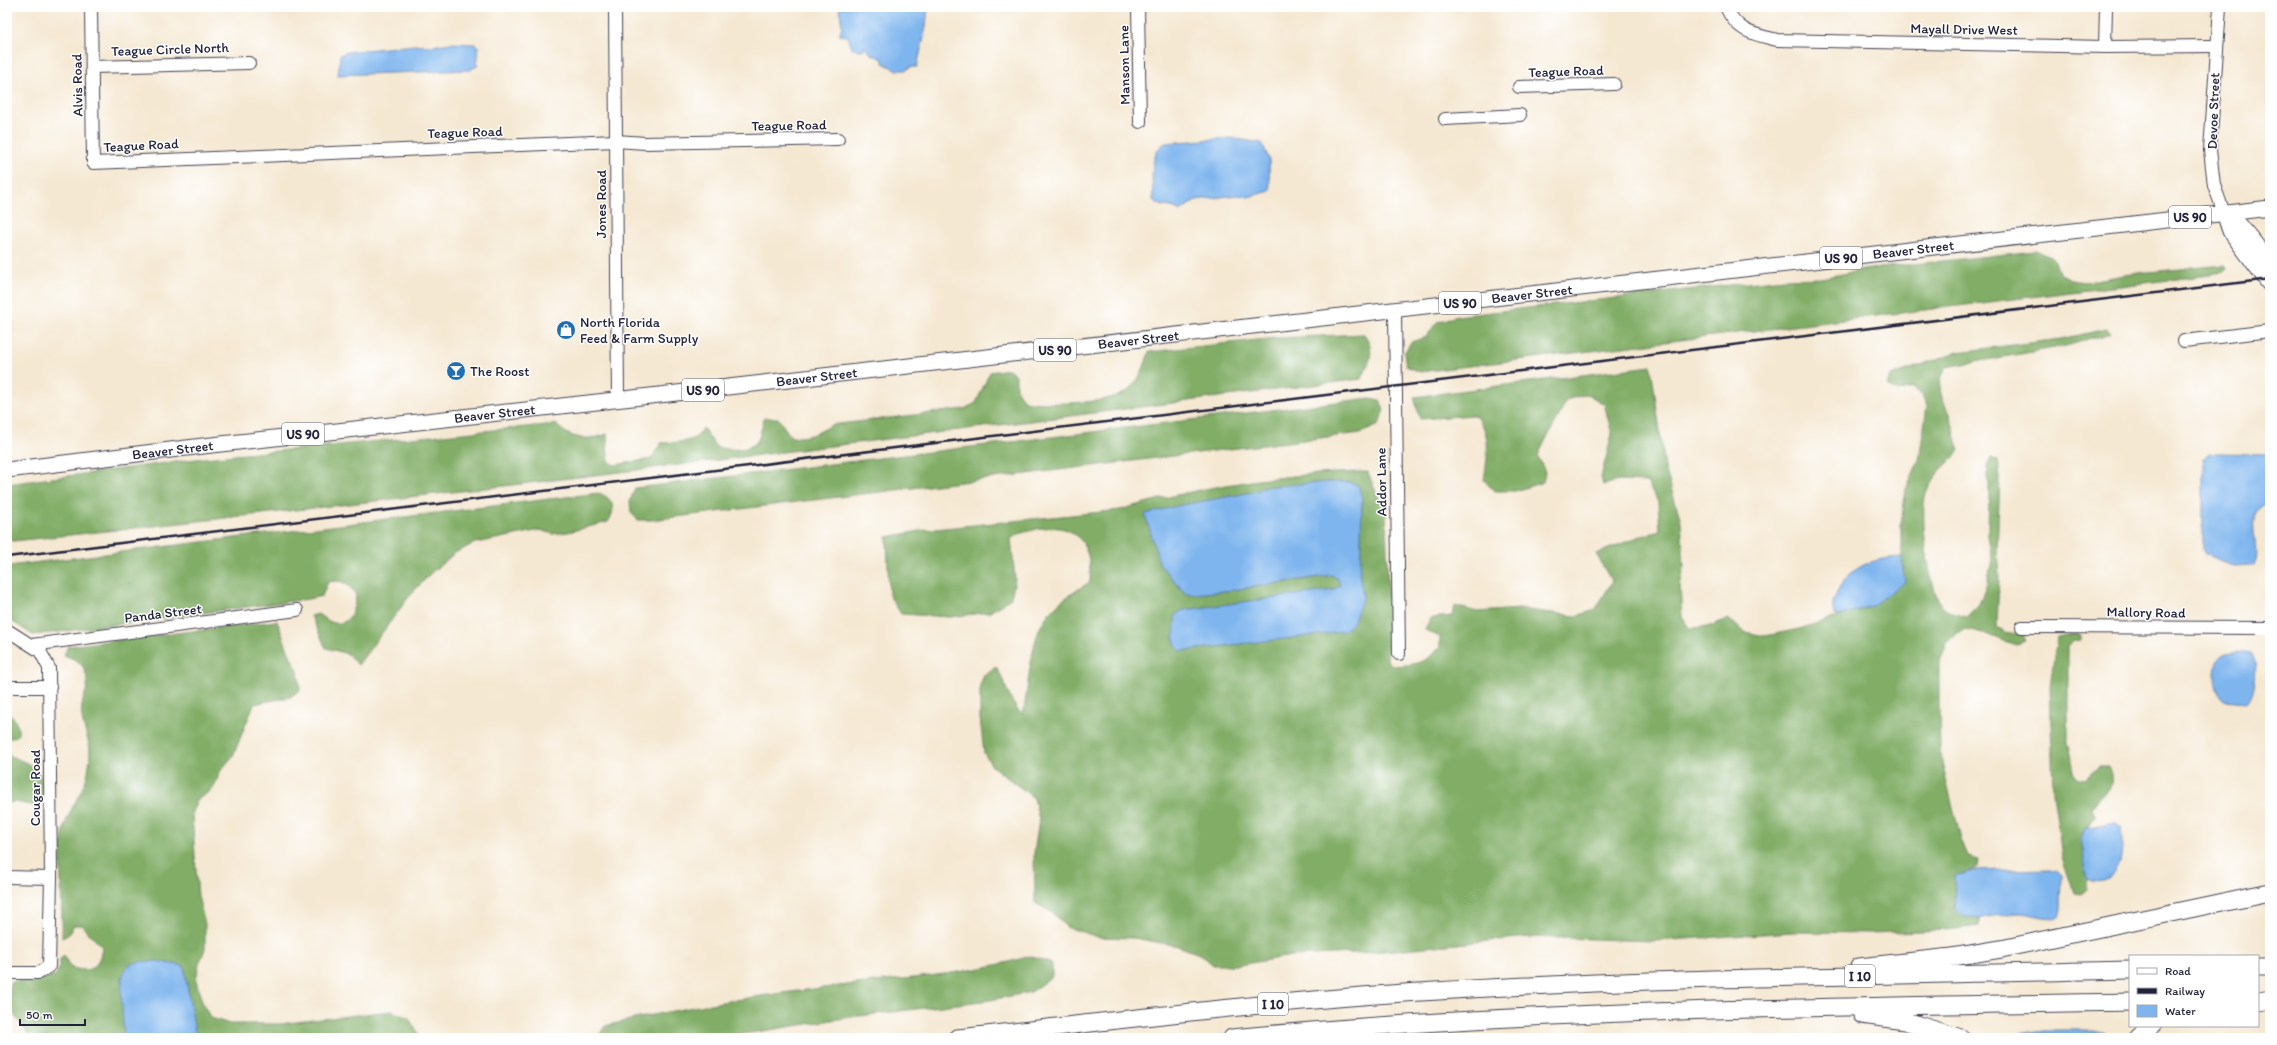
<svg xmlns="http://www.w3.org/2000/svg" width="2277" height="1045" font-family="Itim,sans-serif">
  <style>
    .forest { fill: #81ad66; stroke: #526850; fill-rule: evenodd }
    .water { fill: #7eb5ee; stroke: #506c94 }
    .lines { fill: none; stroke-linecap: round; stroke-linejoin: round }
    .minor-casing { stroke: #424052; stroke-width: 14 }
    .major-casing { stroke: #424052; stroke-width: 17 }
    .highway-casing { stroke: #424052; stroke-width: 19 }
    .minor { stroke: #fff; stroke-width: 12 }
    .major { stroke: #fff; stroke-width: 15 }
    .highway { stroke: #fff; stroke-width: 17 }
    .rail { stroke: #22223b; stroke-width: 2.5 }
    .labels { text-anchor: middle; stroke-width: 3; stroke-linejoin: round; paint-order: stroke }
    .shield { fill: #fff; stroke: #646476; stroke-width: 1 }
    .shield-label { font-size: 13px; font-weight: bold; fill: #22223b }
    .street-label { font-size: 14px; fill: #22223b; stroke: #fff }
    .poi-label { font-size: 14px; fill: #22223b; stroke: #fff; text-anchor: start }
  </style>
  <rect width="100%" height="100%" fill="#fff"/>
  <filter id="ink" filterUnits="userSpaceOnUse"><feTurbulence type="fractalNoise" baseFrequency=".025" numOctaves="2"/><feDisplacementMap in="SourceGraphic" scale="8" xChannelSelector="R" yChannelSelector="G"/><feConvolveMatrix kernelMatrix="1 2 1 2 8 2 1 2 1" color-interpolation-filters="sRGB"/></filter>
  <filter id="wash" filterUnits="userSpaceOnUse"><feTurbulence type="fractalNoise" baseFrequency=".012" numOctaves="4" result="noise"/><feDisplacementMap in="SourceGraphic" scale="16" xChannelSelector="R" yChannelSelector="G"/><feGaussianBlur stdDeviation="0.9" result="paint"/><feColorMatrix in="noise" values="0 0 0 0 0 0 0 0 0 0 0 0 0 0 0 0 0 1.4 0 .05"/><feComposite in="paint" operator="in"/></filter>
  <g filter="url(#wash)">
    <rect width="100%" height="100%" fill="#f5e8d2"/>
    <g class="forest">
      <polygon points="2035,251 2054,258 2059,273 2073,280 2084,282 2137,273 2225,265 2226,269 2210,275 1420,372 1406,366 1404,353 1411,342 1426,337 1437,322 1457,316 1783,279 1821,278 1869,269"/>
      <path d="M2107,329L2111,333L2066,346L1946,367C1935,389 1941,394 1949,414C1953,426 1956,438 1960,451C1947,465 1932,475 1926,493C1919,516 1929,585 1941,605C1946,612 1958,615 1966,617L1979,604L1987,584L1992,559L1988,535L1989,486L1987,466L1991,457L1998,460L2000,478L1997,551L1999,577L1997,627L2005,632L2023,635L2026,641L2016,645C1997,639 1984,631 1964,629L1947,643L1939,664V703L1940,754L1961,840L1968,857L1979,860L1978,868L1954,876L1956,909L1964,916L1979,918V926L1947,930L1871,933L1794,932L1654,941L1528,937L1374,952L1291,956L1239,965H1213L1202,955L1178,946L1134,938L1098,937L1066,927L1052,912L1035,903L1034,853L1039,820L1034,798L992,766L984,753L980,718V685L984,675L996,667C1005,680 1011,708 1023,714C1029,687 1030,637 1047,616C1058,601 1075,591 1090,582C1092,545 1078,521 1037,529C1027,532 1019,532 1011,539L1015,579L1011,598L990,612L950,617L901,614L889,595L887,537L925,530L1120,510C1200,486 1284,473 1368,472C1373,487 1380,499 1386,513L1389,635L1387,660L1392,666C1414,665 1425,664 1440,647V637L1425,630L1431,618L1453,616L1455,606L1477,612L1520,609L1576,616L1595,610L1612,582L1596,554L1638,537L1660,531L1658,502L1647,482L1619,481L1603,485L1601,477L1612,434L1604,404L1587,394L1566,400C1559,420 1546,436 1538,456L1545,472L1543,482L1515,491H1494L1484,480C1487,459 1493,430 1474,415L1420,419L1414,397L1651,366L1665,468L1681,521L1684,567L1680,586L1682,617L1689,628L1707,627L1727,619L1745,632L1765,636L1799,629L1872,606L1904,569L1901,557V524L1906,489L1919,460L1927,406L1922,395L1912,388L1897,392L1887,386L1891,376L1957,352L2061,339ZM1348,482L1362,499L1360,578L1363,597L1345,630L1181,651C1169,642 1177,628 1176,615L1183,610L1334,590L1340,585L1338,579L1332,575L1233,590L1195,594L1185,593L1169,574L1177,506L1258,491L1262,487Z"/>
      <path d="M1364,334C1376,349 1370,364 1361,379C913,436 464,494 14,541L7,540V484L204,458L556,424C570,440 588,441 607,434L608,459L614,465L651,459L661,443C677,442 696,444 703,428L716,447C728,450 750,452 758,440C761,434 762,425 764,418H778L791,437C807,438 817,434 831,425L964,409L976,403L990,372L1009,369L1016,375V389L1024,401C1046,405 1116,405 1131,388C1141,377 1145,365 1149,352L1275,338Z"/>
      <polygon points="1370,398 1380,400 1384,410 1379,425 1361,433 651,520 638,520 631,513 630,501 635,488"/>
      <path d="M598,493C613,497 617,509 608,522L568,532L553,534L540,530L506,537L475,543L455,553L433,571L411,594L358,665L348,654L326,648L311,616L318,614C342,633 353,621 356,595C348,583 342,579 328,582L322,596L308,599L51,633L33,635L7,618L8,566Z"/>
      <path d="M277,621L289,653L298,671L300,690L290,697L254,704L233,756L221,770L213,789L197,800L192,815L198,896L205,924V949L199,964L196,980L203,1005L211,1018L230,1024H279L391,1011L408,1017L420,1036L417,1038H196L184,966L157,961L136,963L122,977L124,1038H29C26,1028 19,1023 14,1014C9,1004 10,993 10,982L55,976L59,969L60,959L64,955L70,967C91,974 99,968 102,947L81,925H74L68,935L62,938C63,903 58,868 63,834C66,811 84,794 88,772C89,764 91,752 89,744C86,732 80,720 82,706C84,691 91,688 85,671C82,662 72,658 64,655L68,646Z"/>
      <path d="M2076,633L2081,635V639L2073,640L2068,647V743L2074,764L2073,773L2079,778L2085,779L2099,766H2108C2119,789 2102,790 2092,808L2094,817C2073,842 2089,862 2087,890L2082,894L2074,893L2062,857L2053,793L2050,686L2057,637Z"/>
      <polygon points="7,716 13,717 18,727 18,735 7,740"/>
      <path d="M7,754C26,764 41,764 43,789C44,796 42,802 37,806L14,802L7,804Z"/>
      <path d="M1030,956L1052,964V976L1031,992L990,1000L851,1017L718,1038H597L605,1026C684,1006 767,994 848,985C908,978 972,974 1030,956Z"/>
    </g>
    <g class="water">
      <polygon points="839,7 928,7 926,27 917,67 910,67 907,70 897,70 883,63 883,59 871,54 865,47 863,50 852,49 848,36 839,35 842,26"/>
      <polygon points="450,43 475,44 479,47 477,66 470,70 338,75 340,55 347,52 414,45 432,46"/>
      <path d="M1231,138L1262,143L1269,159L1270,191L1248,197L1238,195L1196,200L1180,211C1172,204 1161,209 1153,200C1153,181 1148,154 1165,143Z"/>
      <path d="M2218,453L2270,454V502C2238,512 2265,549 2252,566L2234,567L2206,554L2203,549V459L2208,454Z"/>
      <path d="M1329,482H1348L1358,485L1362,499L1360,578L1363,597L1353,623L1345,630L1334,633L1181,651C1169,642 1177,627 1175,615L1183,610L1334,590L1340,585L1338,579L1332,575L1233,590L1195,594L1185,593L1160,565L1145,514L1177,506L1258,491L1262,487Z"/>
      <path d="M1901,557L1905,582L1872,606L1839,616L1835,615C1831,609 1833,601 1836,595C1849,566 1871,559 1901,557Z"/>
      <path d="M2238,652L2251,654C2259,661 2256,696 2247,702L2224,700C2214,693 2211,664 2222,656C2227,653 2233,653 2238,652Z"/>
      <path d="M2109,823H2116L2121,827C2123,845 2124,877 2102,881C2096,882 2093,882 2087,879L2081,838L2085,828Z"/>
      <path d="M2051,869L2058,871L2062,875L2061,908L2059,917C2045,920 2032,913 2018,913C2003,913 1979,921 1965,917C1962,915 1958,912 1956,909L1954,876L1969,871Z"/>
      <path d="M157,961L184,966L196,1038H124C124,1023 117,977 127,967C133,960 149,962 157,961Z"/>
      <polygon points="2044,1030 2094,1030 2107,1033 2105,1038 2017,1038 2018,1034"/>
    </g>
  </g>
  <g filter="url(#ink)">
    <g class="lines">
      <g class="minor-casing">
        <g id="minor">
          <polyline points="91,7 93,163 616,141 645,143 838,139"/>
          <polyline points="615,7 618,400"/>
          <polyline points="1138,7 1140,122"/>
          <path d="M1726,7C1737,32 1753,34 1777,40L2105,47L2215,46"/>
          <polyline points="2220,7 2210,150 2214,185 2224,213"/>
          <polyline points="2105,47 2106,7"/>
          <polyline points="92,67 249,63"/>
          <polyline points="1519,87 1614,84"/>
          <polyline points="1445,119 1520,115"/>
          <polyline points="1395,310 1399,654"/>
          <polyline points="2184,341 2270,331"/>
          <polyline points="2022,627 2270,628"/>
          <polyline points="7,630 40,651 49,668 51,878 49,966 39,973 7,973"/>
          <polyline points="32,645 297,610"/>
          <polyline points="7,687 50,687"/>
          <polyline points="7,877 51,878"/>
        </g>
      </g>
      <g class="major-casing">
        <g id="major">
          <polyline points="2224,213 2230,231 2270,285"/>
          <polyline points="2224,213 2240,225 2270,262"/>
          <path id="s1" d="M7,470L203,446L668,394L2270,208"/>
        </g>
      </g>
      <g class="highway-casing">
        <g id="highway">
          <polyline points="1859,967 1952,957 2001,949 2270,892"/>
          <polyline points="2258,967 2270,967"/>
          <polyline points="2258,1003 2270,1001"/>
          <polyline points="1862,1015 1905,1021 1961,1038"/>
          <path d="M957,1038C1105,1022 1254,1003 1404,993C1645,977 1888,976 2130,970"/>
          <path d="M1232,1038C1531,1009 1831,1007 2130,1002"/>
          <polyline points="2137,1038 2151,1026"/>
        </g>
      </g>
      <use href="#minor" class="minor"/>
      <use href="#major" class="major"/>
      <use href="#highway" class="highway"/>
      <polyline class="rail" points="7,557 2270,279"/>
    </g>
  </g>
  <defs>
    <g id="shop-disc" transform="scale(1)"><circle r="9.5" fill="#1f6fb2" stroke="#fff"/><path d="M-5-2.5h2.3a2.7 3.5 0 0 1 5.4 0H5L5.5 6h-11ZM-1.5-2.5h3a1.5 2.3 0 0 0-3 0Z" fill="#fff"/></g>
    <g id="bar-disc" transform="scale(1)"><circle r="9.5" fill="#1f6fb2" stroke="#fff"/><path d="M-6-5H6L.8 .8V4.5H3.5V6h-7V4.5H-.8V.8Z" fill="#fff"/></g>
  </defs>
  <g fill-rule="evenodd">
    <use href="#shop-disc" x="566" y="330"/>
    <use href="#bar-disc" x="456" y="371"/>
  </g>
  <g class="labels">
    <g class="shield">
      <rect x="2169" y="206" width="42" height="22" rx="3"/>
      <rect x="1820" y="247" width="42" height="22" rx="3"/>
      <rect x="1439" y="292" width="42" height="22" rx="3"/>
      <rect x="1034" y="339" width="42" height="22" rx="3"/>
      <rect x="682" y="379" width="42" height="22" rx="3"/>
      <rect x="282" y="423" width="42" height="22" rx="3"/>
      <rect x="1845" y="965" width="30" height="22" rx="3"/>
      <rect x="1258" y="993" width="30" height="22" rx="3"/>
    </g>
    <g class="shield-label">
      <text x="2190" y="222">US 90</text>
      <text x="1841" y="263">US 90</text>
      <text x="1460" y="308">US 90</text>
      <text x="1055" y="355">US 90</text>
      <text x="703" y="395">US 90</text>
      <text x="303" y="439">US 90</text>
      <text x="1860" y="981">I 10</text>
      <text x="1273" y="1009">I 10</text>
    </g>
    <g class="street-label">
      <text transform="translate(1964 29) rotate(1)" y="5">Mayall Drive West</text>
      <text transform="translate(170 49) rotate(-2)" y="5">Teague Circle North</text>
      <text transform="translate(1124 65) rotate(-91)" y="5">Manson Lane</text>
      <text transform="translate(1566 71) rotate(-2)" y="5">Teague Road</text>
      <text transform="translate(77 85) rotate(-91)" y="5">Alvis Road</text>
      <text transform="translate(2213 111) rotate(-88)" y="5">Devoe Street</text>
      <text transform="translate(789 125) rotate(-1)" y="5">Teague Road</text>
      <text transform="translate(465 132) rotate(-2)" y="5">Teague Road</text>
      <text transform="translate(141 145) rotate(-3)" y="5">Teague Road</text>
      <text transform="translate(601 204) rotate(-90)" y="5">Jones Road</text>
      <text dy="5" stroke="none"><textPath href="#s1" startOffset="1919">Beaver Street</textPath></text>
      <text dy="5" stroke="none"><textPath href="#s1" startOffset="1535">Beaver Street</textPath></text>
      <text dy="5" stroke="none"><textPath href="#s1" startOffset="1139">Beaver Street</textPath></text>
      <text dy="5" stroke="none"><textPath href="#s1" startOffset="815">Beaver Street</textPath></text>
      <text dy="5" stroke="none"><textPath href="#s1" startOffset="491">Beaver Street</textPath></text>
      <text dy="5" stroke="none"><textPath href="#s1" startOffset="167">Beaver Street</textPath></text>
      <text transform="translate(1381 482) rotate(-91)" y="5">Addor Lane</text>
      <text transform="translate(2146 612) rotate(1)" y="5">Mallory Road</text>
      <text transform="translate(163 613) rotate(-7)" y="5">Panda Street</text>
      <text transform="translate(35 788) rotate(-90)" y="5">Cougar Road</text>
    </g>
    <g class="poi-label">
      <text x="580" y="327">North Florida<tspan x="580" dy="16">Feed &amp; Farm Supply</tspan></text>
      <text x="470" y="376">The Roost</text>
    </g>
  </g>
  <rect width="2277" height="1045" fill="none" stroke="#fff" stroke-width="24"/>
  <rect x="2129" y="955" width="130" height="72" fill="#ffffff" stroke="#a7a7b1"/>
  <rect x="2137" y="968" width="20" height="6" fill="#ffffff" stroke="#a7a7b1"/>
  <text x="2165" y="975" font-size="12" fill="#22223b">Road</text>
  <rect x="2137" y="988" width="20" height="6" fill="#22223b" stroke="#a7a7b1"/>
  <text x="2165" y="995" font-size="12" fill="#22223b">Railway</text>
  <rect x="2137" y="1005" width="20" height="12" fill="#7eb5ee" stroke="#a7a7b1"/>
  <text x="2165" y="1015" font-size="12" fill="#22223b">Water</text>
  <path d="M20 1019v6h65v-6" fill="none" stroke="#22223b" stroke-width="2"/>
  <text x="26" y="1019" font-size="12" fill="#22223b" stroke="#ffffff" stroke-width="3" paint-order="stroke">50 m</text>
</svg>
